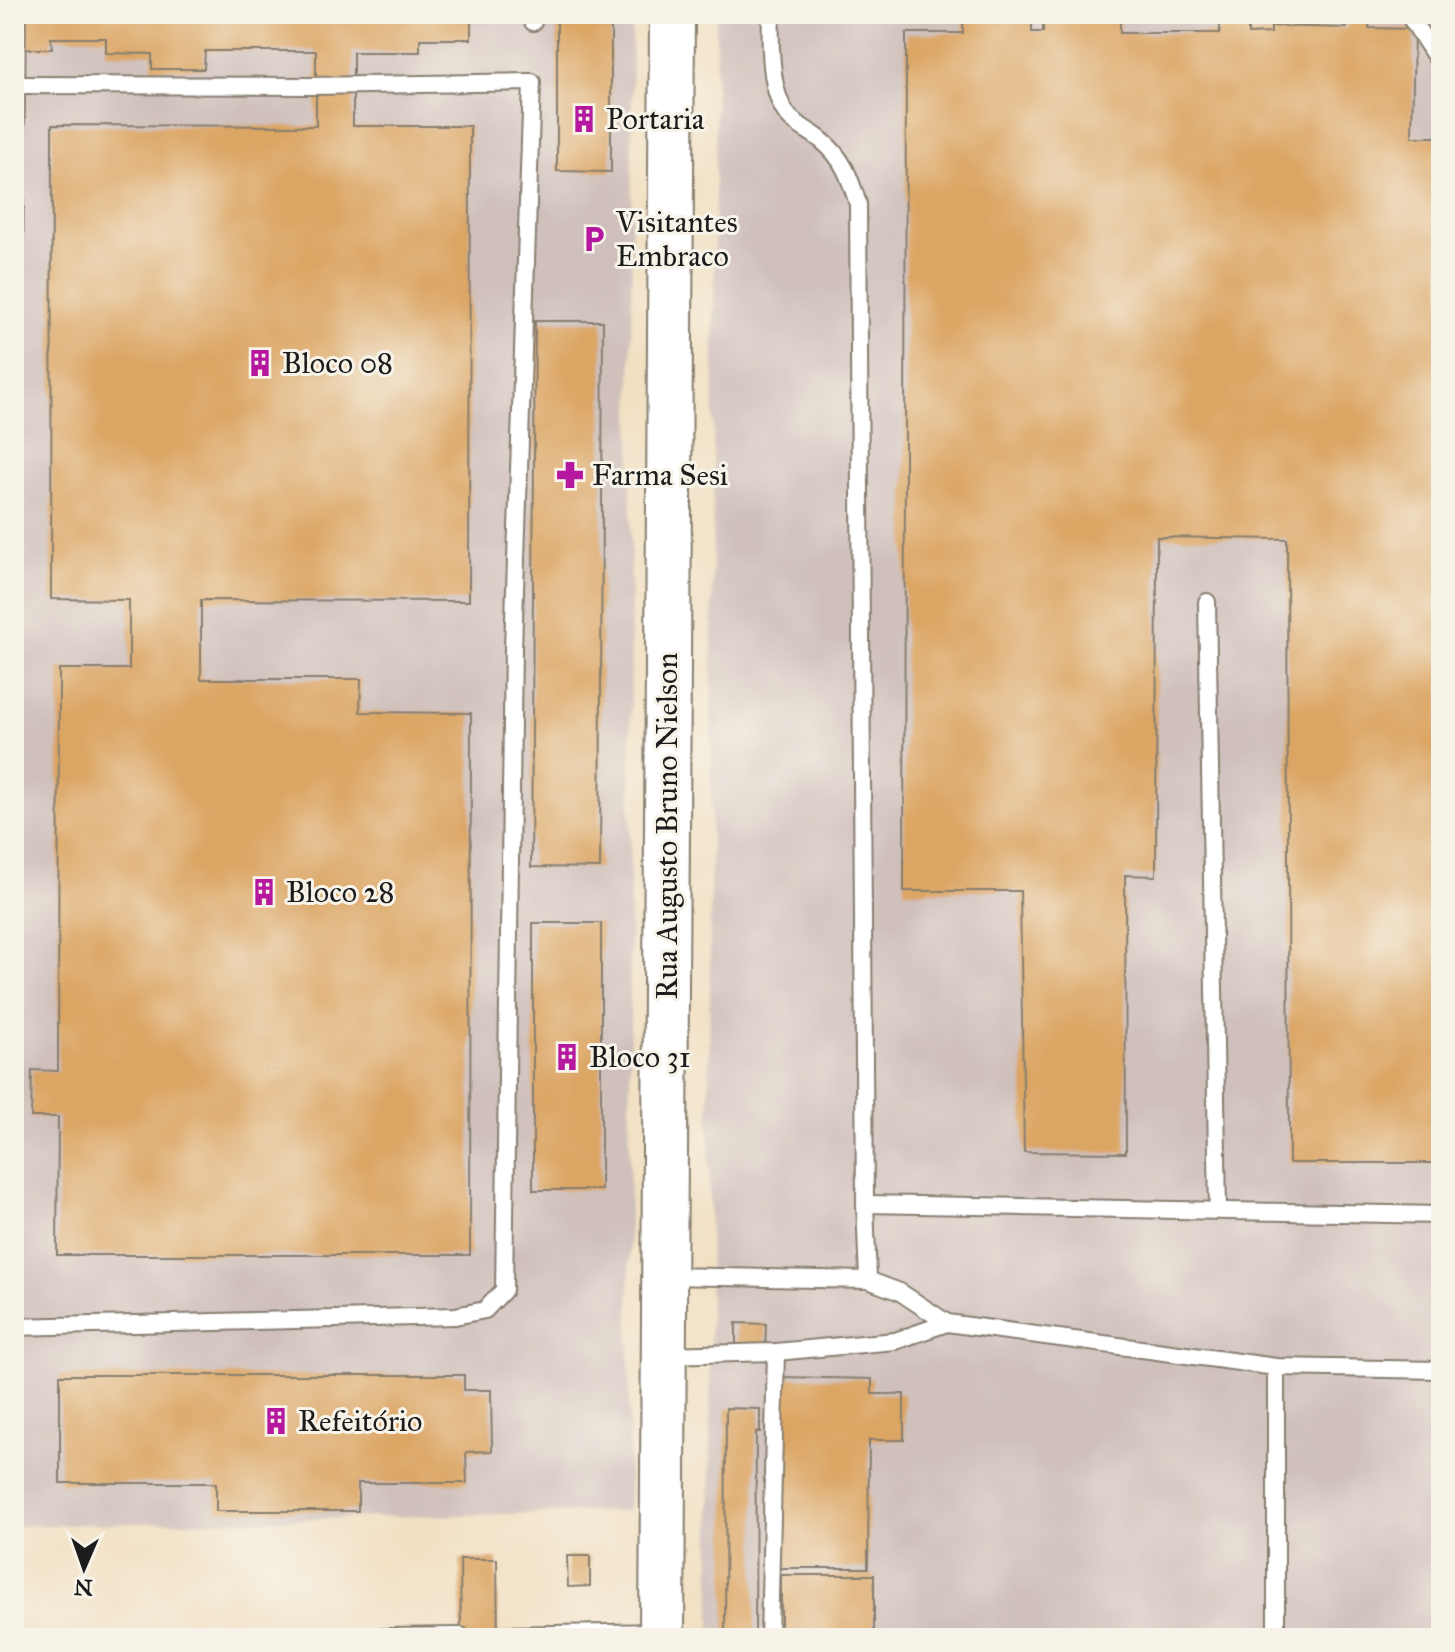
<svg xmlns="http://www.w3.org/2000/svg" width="1455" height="1652" font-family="'IM FELL Great Primer',serif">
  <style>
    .industrial { fill: #cfc0bb }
    .building { fill: #dba564 }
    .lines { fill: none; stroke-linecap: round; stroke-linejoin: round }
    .lane-casing { stroke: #877e70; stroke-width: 20 }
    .secondary-casing { stroke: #877e70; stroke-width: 48 }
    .lane { stroke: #fff; stroke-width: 16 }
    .secondary { stroke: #fff; stroke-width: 44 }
    .labels { text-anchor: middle; stroke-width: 6; stroke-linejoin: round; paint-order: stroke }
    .poi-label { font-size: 30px; fill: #1c1c1c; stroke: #f7f3e8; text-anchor: start }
    .street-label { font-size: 30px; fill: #1c1c1c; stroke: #f7f3e8 }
  </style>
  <rect width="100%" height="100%" fill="#f7f3e8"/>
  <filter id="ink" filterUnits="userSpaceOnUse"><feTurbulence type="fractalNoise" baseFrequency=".0125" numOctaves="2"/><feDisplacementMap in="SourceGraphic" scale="16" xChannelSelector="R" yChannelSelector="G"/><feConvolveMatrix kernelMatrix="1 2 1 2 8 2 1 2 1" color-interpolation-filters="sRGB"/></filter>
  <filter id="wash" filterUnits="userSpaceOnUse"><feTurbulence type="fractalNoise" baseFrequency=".006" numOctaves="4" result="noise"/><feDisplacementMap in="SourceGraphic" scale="32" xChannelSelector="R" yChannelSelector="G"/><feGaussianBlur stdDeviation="1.8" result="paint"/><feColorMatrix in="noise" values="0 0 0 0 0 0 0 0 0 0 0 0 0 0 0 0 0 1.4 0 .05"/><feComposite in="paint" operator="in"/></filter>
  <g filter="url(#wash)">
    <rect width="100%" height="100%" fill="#f2e0c3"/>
    <g class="industrial">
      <polygon points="14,14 632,14 629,1511 14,1526"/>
      <polygon points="716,14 1441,14 1441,1638 711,1638 709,1098"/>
    </g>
    <g id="blocks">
      <g class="building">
        <polygon points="14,14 471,14 471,39 420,39 420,52 353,52 353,126 470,126 469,601 201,600 201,679 361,679 360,712 471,713 470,1255 57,1255 58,1117 31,1117 32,1070 58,1071 59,669 129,669 129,600 51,599 52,125 316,126 316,51 205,51 204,69 152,69 152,54 106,53 106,38 51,38 52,49 14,49"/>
        <polygon points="557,14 611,14 611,172 557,171"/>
        <polygon points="963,14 1032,14 1032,32 1043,32 1043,14 1120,14 1120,33 1220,33 1220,14 1248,14 1248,34 1271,33 1271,26 1347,28 1348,14 1370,14 1369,28 1414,29 1412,137 1441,137 1441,1163 1289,1163 1287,539 1157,537 1156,876 1125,875 1126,1153 1024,1152 1020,891 904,891 906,33 963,33"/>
        <polygon points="535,321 603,321 600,868 531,867"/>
        <rect x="533" y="923" width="68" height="267"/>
        <polygon points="736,1323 766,1324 765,1351 736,1351"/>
        <polygon points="60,1375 464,1375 464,1390 491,1390 492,1451 466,1452 467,1483 358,1483 358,1511 216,1511 216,1483 60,1483"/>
        <polygon points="781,1377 872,1379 872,1394 904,1394 904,1440 869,1440 868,1568 779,1568"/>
        <polygon points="726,1408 760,1409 760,1432 756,1432 755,1638 725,1638"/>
        <polygon points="567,1556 590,1556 590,1586 568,1587"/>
        <polygon points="460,1559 497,1559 498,1638 461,1638"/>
        <rect x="781" y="1575" width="93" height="63"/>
      </g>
    </g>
  </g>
  <g filter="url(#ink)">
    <use href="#blocks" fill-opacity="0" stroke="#877e70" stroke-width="2"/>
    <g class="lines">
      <g class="lane-casing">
        <g id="lane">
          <polyline points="532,14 533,22"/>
          <path d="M771,14C770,42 769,96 790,118C799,127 812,132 821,140C843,157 850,178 858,204L865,1204"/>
          <polyline points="1408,14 1441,65"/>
          <polyline points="14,85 312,86 532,82 513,649 504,1290 485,1310 455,1316 14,1327"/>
          <polyline points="14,259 17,14"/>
          <polyline points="1207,602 1218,1210"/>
          <polyline points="667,1276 868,1280 865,1204 1441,1215"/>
          <polyline points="868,1280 900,1292 947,1323"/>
          <polyline points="666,1355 776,1352 895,1341 947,1323 1276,1367 1441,1370"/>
          <polyline points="1276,1367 1276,1638"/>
          <polyline points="498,1635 661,1632"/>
          <polyline points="315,1638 461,1636"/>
          <polyline points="769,1638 776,1352"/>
        </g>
      </g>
      <g class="secondary-casing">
        <polyline id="secondary" points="662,1638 672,14"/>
      </g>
      <use href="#lane" class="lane"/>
      <use href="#secondary" class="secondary"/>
    </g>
  </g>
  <defs>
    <g id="building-bare" transform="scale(2.16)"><path d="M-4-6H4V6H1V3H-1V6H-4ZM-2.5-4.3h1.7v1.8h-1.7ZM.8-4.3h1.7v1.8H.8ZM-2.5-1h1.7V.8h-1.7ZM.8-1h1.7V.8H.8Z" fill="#b5179e" stroke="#f7f3e8" stroke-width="2.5" paint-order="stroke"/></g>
    <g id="parking-bare" transform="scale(2.16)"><path d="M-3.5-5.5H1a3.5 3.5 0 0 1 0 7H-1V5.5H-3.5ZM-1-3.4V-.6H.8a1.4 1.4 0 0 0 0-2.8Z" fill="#b5179e" stroke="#f7f3e8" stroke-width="2.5" paint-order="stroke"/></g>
    <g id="pharmacy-bare" transform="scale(2.16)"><path d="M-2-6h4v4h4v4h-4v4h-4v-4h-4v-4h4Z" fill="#b5179e" stroke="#f7f3e8" stroke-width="2.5" paint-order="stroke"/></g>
  </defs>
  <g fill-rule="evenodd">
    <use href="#building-bare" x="584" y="119"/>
    <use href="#parking-bare" x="594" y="239"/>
    <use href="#building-bare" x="260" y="363"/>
    <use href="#pharmacy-bare" x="570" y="475"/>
    <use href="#building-bare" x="264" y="892"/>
    <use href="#building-bare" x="567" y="1057"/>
    <use href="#building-bare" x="276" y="1421"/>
  </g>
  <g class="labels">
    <g class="poi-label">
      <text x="606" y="129">Portaria</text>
      <text x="616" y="232">Visitantes<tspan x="616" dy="34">Embraco</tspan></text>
      <text x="282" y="373">Bloco 08</text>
      <text x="592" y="485">Farma Sesi</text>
      <text x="286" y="902">Bloco 28</text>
      <text x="589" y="1067">Bloco 31</text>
      <text x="298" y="1431">Refeitório</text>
    </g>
    <g class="street-label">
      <text transform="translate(667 826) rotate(-90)" y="10">Rua Augusto Bruno Nielson</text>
    </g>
  </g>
  <rect width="1455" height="1652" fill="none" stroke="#f7f3e8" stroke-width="48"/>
  <g transform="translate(84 1568) rotate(182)" stroke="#f7f3e8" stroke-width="6" paint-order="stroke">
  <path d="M0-6L14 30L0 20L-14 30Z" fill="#1c1c1c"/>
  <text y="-12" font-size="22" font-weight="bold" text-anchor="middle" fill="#1c1c1c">N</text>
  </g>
</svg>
